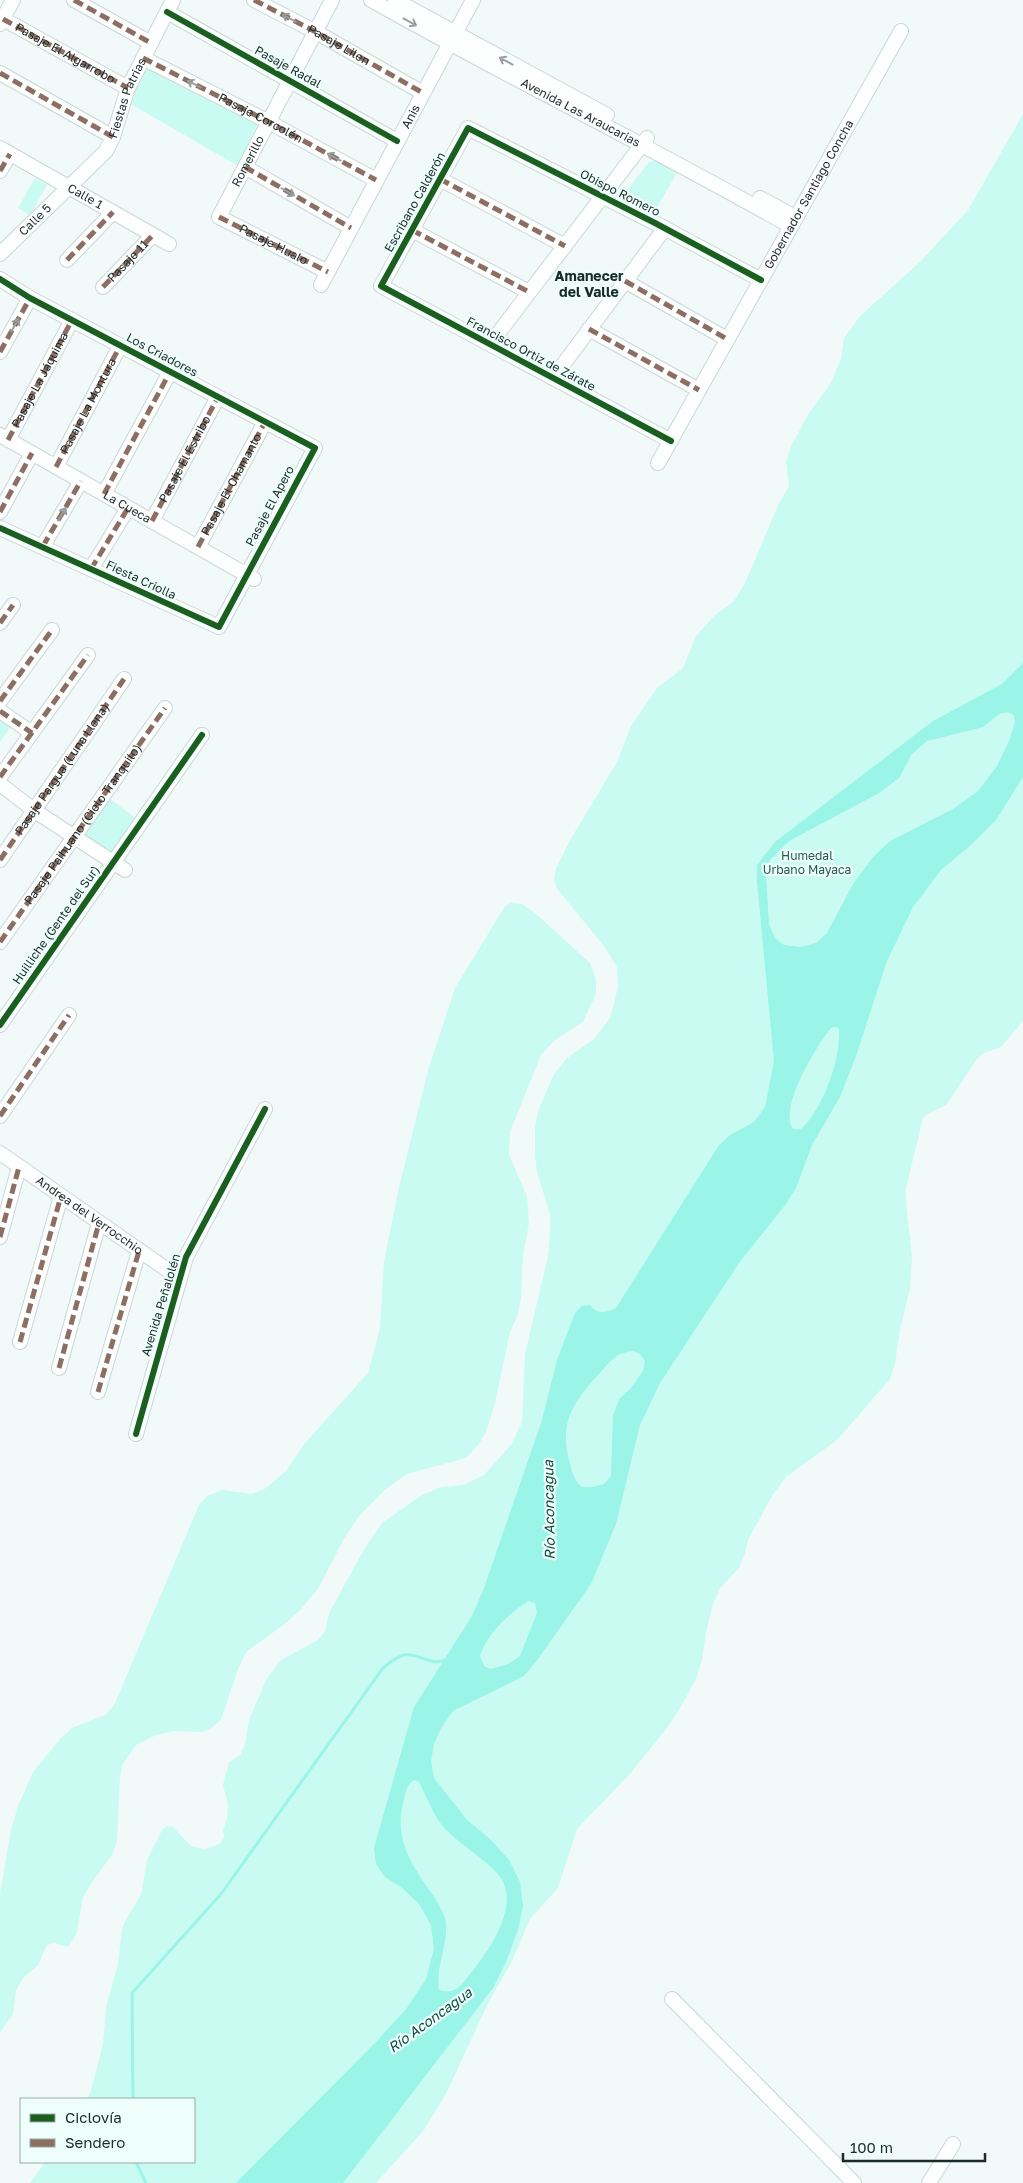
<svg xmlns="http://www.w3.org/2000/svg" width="1023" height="2183" font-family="'Golos Text',sans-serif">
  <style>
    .green { fill: #c9fbf3 }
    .water { fill: #9af4e8; fill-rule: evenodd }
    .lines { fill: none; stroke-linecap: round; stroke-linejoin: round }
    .stream { stroke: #9af4e8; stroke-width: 3 }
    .minor-casing { stroke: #cbd7d5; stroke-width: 16 }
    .minor { stroke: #fdfefe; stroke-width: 14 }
    .quiet { stroke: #8d6e63; stroke-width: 5; stroke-dasharray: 10 5; stroke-linecap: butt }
    .cycleway-casing { stroke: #eefefb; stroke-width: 9 }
    .cycleway { stroke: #1b5e20; stroke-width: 6 }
    .oneway { stroke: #979f9e }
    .labels { text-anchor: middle; stroke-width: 4.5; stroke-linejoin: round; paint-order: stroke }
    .street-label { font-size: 12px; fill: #1b2b29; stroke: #eefefb }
    .park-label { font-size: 12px; fill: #275c54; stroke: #eefefb }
    .neighbourhood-label { font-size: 14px; font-weight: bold; fill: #1b2b29; stroke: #eefefb }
    .water-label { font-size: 14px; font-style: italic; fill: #134b44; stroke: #eefefb }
  </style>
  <rect width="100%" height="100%" fill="#f2faf9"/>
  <g class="green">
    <polygon points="149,65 258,123 238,166 129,103"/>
    <path d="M1023,114V1021L1001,1047L984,1053L977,1059L947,1104C939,1110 930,1110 923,1118L906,1188V1204L912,1257L910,1289L900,1330L895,1364L890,1379L837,1440L786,1477L772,1496L748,1540L745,1553L739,1568L721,1587L713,1604L706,1632L702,1660L696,1679L679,1710L667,1728L629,1775L577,1829L558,1888L530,1919L511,1963L489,2001L447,2092L424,2130L376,2183H30L45,2162H194V2099H86L90,2094L103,2044L106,2007L118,1964L122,1928L129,1914L141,1895L147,1860L162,1830L167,1826L173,1827L191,1846L204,1849L220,1844L224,1837L223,1830L227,1819L228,1805L223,1785L229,1762L240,1755L245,1744L249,1720L267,1678L281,1660L318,1640L325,1631L329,1613L366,1546L382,1523L422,1495L441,1487L463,1485L484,1475L511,1445L522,1422L525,1354L548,1256L550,1236V1214L537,1172L535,1156V1128L538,1111L554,1074L567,1058L594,1039L610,1018L618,987L617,967L604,946L558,890L554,881L555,871L570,840L617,762L631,726L657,688L683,668L696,636L714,616L734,601L745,583L779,503L789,486L786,461L792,444L809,413L829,386L841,359L844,338L860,316L920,262L968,210Z"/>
    <polygon points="655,160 677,173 652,216 628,203 625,193 649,162"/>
    <polygon points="35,178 47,185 30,215 18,208"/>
    <polygon points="0,721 10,728 0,742"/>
    <polygon points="106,796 137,819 111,854 78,834"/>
    <polygon points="511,903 522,904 535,913 590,963 596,979 596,994 583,1022 555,1040 541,1055 510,1132 509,1155 527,1196 529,1223 523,1256 521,1299 517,1317 510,1332 495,1403 486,1432 479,1444 466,1458 407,1474 386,1489 359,1516 345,1537 318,1589 300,1610 286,1623 246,1652 237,1672 221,1720 211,1728 202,1732 174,1731 156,1735 136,1745 123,1764 120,1776 117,1841 112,1855 92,1882 83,1897 77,1932 70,1945 66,1947 55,1943 47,1945 38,1965 23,1978 16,1991 13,2014 0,2033 0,1894 11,1829 18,1806 33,1772 60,1739 72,1728 107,1714 115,1703 199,1505 207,1496 222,1490 252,1494 266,1488 286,1471 305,1443 368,1373 380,1328 384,1261 399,1187 428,1070 455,988 505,906"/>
  </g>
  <path class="water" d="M1023,663V777L996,820L971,845L941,870L913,907L887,961L856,1056L840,1097L812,1145L796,1188L786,1204L739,1263L660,1383L640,1425L616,1524L591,1584L538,1659L524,1676L453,1711L441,1728L434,1744L431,1761L434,1778L467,1820L490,1839L509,1860L520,1882L523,1906L518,1930L506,1962L493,1988L343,2183H236L375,2043L407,2008L426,1979L434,1949L431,1925L419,1904L401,1887L385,1877L376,1864L374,1848L414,1707L472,1616L484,1588L541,1423L557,1360L575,1313L582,1306L590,1305C598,1315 605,1313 616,1308L719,1145L730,1135L754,1122L765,1107L774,1061L757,882V865L775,842L933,721L1002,684ZM1008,712L1014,715L1015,722L1009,741L997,766L978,791L953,809L890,841L873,857L853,884L827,933L816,943L800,947L784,945L775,938L769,924L766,875L770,860L789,841L879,793L899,778L912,754L927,741L983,727L999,714ZM835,1027L839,1029C841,1059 823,1109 801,1129H793C778,1108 817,1045 831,1028ZM633,1351L640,1354L645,1361L643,1371L630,1389L619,1399L613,1416L611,1476L604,1484L593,1487H582C573,1479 572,1471 569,1460C559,1422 574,1401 599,1374C611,1361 615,1353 633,1351ZM528,1601L535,1603L537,1613L520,1656L508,1664L491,1669L484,1666L480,1656C487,1633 509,1614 528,1601ZM414,1780L419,1782C428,1799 434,1818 447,1831C463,1846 482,1857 497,1873C522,1900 493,1945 474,1969C464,1981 458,1996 439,1990C435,1968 448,1946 446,1922C444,1912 436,1899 430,1891C410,1862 393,1836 404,1799C406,1792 407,1784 414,1780Z"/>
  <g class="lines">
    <g class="stream">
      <path d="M133,2099L132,1993L221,1894L383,1668C389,1663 396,1657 404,1655C419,1652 431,1668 447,1659"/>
      <polyline points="136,2162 146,2183"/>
    </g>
    <g class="minor-casing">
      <g id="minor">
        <polyline points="74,0 151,43"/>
        <polyline points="254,0 316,32 423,93"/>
        <path id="s1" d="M371,0C509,78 652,147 790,226"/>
        <polyline points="395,0 607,115"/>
        <polyline points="167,12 397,141"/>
        <polyline points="3,19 128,88"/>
        <polyline points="0,24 13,0"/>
        <polyline points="143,58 269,122 376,180"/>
        <polyline points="0,73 113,137"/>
        <path id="s2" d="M0,148L169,244"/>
        <polyline points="245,167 351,228"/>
        <polyline points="0,171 10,154"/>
        <polyline points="440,179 565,246"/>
        <polyline points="760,198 795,217"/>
        <polyline points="412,230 529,292"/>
        <path id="s3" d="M0,254L106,151L113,137L128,88L173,0"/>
        <polyline points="67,260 113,212"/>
        <path id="s4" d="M328,272L219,217L332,0"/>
        <polyline points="0,279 30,298 315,448 219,627 0,528"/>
        <polyline points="625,281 727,339"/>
        <path id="s5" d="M321,285L473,0"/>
        <path id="s6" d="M103,287L153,235"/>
        <polyline points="589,329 699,390"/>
        <polyline points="490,344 647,138"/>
        <polyline points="0,352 30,298"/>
        <polyline points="553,378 665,228"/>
        <path id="s7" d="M0,435L254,579"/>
        <path id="s8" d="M8,440L72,320"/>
        <polyline points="671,441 381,286 468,128 655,223 761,280"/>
        <path id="s9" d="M658,463L901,31"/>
        <polyline points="56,467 120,346"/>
        <polyline points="104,494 170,372"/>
        <polyline points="0,512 32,453"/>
        <path id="s10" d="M152,521L218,397"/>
        <polyline points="43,546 81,481"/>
        <polyline points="198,547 265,422"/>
        <polyline points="91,569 128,508"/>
        <polyline points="0,623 13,605"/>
        <polyline points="0,701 52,630"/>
        <polyline points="0,711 32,733"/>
        <polyline points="0,777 88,655"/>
        <polyline points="0,784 35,811 125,870"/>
        <polyline points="0,860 124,679"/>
        <path id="s11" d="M0,942L165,708"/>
        <polyline points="0,1025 202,735"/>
        <polyline points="0,1116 69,1015"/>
        <path id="s12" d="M0,1153L179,1278"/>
        <polyline points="0,1237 19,1167"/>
        <polyline points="20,1342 61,1196"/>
        <polyline points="59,1368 99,1223"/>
        <polyline points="98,1392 139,1251"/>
        <polyline points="136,1434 186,1257 265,1109"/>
        <polyline points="672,1999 854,2183"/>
        <polyline points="929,2183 953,2144"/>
      </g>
    </g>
    <use href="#minor" class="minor"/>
    <g class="quiet">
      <polyline points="74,0 151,43"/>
      <path id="s13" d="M254,0L316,32L423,93"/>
      <path id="s14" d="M3,19L128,88"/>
      <path id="s15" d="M143,58L269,122L376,180"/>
      <polyline points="0,73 113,137"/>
      <polyline points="245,167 351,228"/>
      <polyline points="0,171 10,154"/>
      <polyline points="440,179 565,246"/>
      <path id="s16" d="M219,217L328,272"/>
      <polyline points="412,230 529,292"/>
      <polyline points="67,260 113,212"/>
      <polyline points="625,281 727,339"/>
      <polyline points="103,287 153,235"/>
      <polyline points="589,329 699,390"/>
      <polyline points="0,352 30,298"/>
      <polyline points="8,440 72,320"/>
      <path id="s17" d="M56,467L120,346"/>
      <polyline points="104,494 170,372"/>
      <polyline points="0,512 32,453"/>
      <polyline points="152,521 218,397"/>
      <polyline points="43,546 81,481"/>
      <path id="s18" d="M198,547L265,422"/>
      <polyline points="91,569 128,508"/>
      <polyline points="0,623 13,605"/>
      <polyline points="0,701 52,630"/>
      <polyline points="0,711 32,733"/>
      <polyline points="0,777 88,655"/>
      <path id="s19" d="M0,860L124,679"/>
      <polyline points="0,942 165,708"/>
      <polyline points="0,1116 69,1015"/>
      <polyline points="0,1237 19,1167"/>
      <polyline points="20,1342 61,1196"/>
      <polyline points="59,1368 99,1223"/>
      <polyline points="98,1392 139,1251"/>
    </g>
    <g class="cycleway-casing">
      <g id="cycleway">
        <polyline points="167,12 397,141"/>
        <polyline points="0,279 30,298 315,448 219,627 0,528"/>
        <polyline points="671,441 381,286 468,128 655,223 761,280"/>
        <polyline points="0,1025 202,735"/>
        <polyline points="136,1434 186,1257 265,1109"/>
      </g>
    </g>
    <use href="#cycleway" class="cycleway"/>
  </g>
  <defs><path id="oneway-shaft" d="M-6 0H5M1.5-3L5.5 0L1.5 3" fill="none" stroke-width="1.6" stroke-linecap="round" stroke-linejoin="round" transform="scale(1.25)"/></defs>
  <g class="oneway">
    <use href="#oneway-shaft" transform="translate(289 18) rotate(-152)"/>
    <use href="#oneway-shaft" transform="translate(410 22) rotate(29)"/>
    <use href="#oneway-shaft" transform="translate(506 61) rotate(-152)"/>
    <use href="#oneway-shaft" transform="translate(194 84) rotate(-153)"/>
    <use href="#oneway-shaft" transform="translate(334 157) rotate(-152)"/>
    <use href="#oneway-shaft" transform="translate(288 192) rotate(30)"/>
    <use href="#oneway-shaft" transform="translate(15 325) rotate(-61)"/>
    <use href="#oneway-shaft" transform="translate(62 514) rotate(-59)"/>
  </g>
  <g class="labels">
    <g class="street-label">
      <text dy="4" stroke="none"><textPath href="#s13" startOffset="96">Pasaje Lilen</textPath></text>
      <text dy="4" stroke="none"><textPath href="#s14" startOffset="71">Pasaje El Algarrobo</textPath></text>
      <text transform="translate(288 67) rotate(29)" y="4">Pasaje Radal</text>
      <text dy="4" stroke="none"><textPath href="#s3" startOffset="205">Fiestas Patrias</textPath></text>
      <text dy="4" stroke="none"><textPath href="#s1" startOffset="238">Avenida Las Araucarias</textPath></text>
      <text dy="4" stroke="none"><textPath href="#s5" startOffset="191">Anis</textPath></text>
      <text dy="4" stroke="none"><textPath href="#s15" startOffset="132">Pasaje Corcolén</textPath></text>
      <text dy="4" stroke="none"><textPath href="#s4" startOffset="185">Romerillo</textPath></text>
      <text transform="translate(620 193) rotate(27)" y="4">Obispo Romero</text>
      <text dy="4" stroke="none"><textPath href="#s9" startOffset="308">Gobernador Santiago Concha</textPath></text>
      <text dy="4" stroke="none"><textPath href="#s2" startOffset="98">Calle 1</textPath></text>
      <text transform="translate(415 202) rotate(-61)" y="4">Escribano Calderón</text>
      <text dy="4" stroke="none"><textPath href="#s3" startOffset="49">Calle 5</textPath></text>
      <text dy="4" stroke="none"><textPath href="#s16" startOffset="61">Pasaje Hualo</textPath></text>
      <text dy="4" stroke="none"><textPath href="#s6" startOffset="36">Pasaje 11</textPath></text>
      <text transform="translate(531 354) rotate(28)" y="4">Francisco Ortiz de Zárate</text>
      <text transform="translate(162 355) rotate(28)" y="4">Los Criadores</text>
      <text dy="4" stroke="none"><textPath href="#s8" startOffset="68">Pasaje La Jáquima</textPath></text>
      <text dy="4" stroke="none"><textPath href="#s17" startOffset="69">Pasaje La Montura</textPath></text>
      <text dy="4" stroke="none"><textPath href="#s10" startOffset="70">Pasaje El Estribo</textPath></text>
      <text dy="4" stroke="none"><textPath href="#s18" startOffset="71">Pasaje El Chamanto</textPath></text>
      <text transform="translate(270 506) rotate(-62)" y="4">Pasaje El Apero</text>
      <text dy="4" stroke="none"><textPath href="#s7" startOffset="146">La Cueca</textPath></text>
      <text transform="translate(141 580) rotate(25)" y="4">Fiesta Criolla</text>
      <text dy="4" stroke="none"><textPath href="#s19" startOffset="110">Pasaje Pargua (Luna Llena)</textPath></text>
      <text dy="4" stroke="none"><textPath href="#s11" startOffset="144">Pasaje Paihuano (Cielo Tranquilo)</textPath></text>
      <text transform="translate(56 925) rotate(-55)" y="4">Huilliche (Gente del Sur)</text>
      <text dy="4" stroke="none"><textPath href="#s12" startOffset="109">Andrea del Verrocchio</textPath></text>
      <text transform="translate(161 1305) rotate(-73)" y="4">Avenida Peñalolén</text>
    </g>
    <g class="park-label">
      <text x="807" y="860">Humedal<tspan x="807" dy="14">Urbano Mayaca</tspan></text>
    </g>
    <g class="neighbourhood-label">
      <text x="589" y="281">Amanecer<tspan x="589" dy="16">del Valle</tspan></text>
    </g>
    <g class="water-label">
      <text transform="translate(549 1510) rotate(-91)" y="5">Río Aconcagua</text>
      <text transform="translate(430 2020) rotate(-36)" y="5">Río Aconcagua</text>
    </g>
  </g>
  <rect x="20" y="2098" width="175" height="65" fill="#eefefb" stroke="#9aaaa7"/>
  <rect x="30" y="2114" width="25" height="8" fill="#1b5e20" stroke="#9aaaa7"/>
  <text x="65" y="2123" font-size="15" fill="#1b2b29">Ciclovía</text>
  <rect x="30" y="2139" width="25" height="8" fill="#8d6e63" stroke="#9aaaa7"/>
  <text x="65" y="2148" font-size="15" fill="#1b2b29">Sendero</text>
  <path d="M843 2153v8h142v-8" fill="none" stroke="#1b2b29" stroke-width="2.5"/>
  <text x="850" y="2153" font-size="15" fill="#1b2b29" stroke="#eefefb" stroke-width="4" paint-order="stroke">100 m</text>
</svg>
